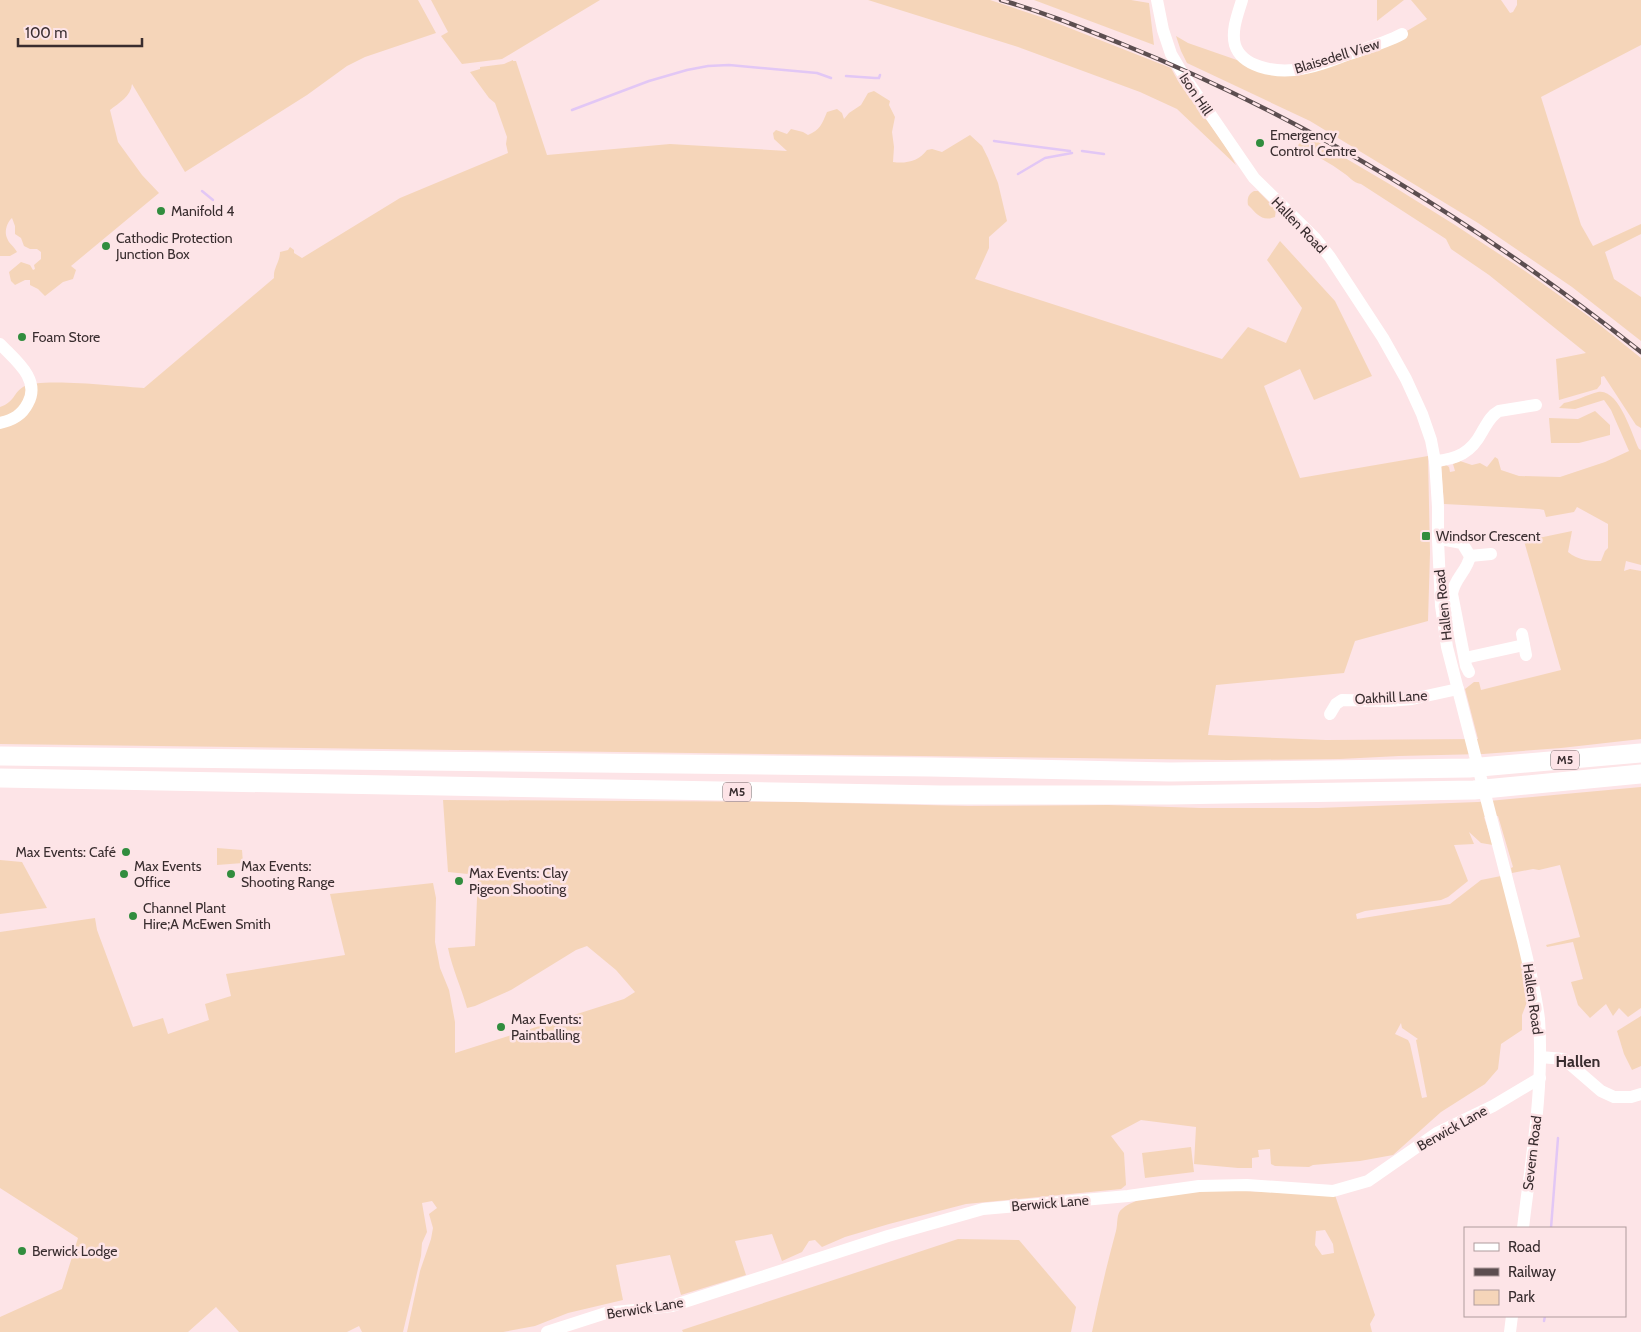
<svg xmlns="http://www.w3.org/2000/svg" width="1641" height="1332" font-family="Cabin,sans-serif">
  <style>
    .green { fill: #f5d5b9; fill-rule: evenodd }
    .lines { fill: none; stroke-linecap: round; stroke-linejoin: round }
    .stream { stroke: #e2c7f5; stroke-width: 2.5 }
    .minor { stroke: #fff; stroke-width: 12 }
    .highway { stroke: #fff; stroke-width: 19 }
    .rail-casing { stroke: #5c4e50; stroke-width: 4.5 }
    .rail { stroke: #fde4e7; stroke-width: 2.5; stroke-dasharray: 8; stroke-linecap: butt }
    .poi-dot { fill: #318d3e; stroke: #fde4e7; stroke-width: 2 }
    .labels { text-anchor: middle; stroke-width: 5; stroke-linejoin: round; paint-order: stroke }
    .shield { fill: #fde4e7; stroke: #746466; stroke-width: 1 }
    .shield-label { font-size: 12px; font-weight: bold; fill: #392d2f }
    .street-label { font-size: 14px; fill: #392d2f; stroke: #fde4e7 }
    .poi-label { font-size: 14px; fill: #392d2f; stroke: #fde4e7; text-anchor: start }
    .quarter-label { font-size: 16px; font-weight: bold; fill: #392d2f; stroke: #fde4e7 }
  </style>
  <rect width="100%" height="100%" fill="#fde4e7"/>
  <g class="green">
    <path d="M0,0H418L436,33L365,57L347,66L307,95L185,172L132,84C131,96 119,103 110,110L118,142L142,175L159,193L71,266L76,270L73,279L63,282L45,296L38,289L30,285V280H25L15,285L11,281L9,272L21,262L30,265L33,270L35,269L34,265L41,259V252L37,249H30L24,246L21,238L15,234V226L12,218C7,222 4,232 7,238C9,244 14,246 17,252L10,256H0Z"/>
    <polygon points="431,0 600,0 502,59 462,64 441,36 448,32"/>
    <path d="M868,0H990L1044,18L1171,68C1189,103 1219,130 1236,165L1177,109L1140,92L1015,46Z"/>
    <polygon points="1034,0 1131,0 1149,3 1154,45"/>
    <polygon points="1377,0 1404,0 1377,21"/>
    <polygon points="1411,0 1501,0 1510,13 1513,12 1517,5 1517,0 1641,0 1641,45 1541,97 1581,225 1593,246 1641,224 1641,234 1605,252 1614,279 1641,297 1641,341 1572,287 1478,223 1310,121 1187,63 1181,51 1176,36 1188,43 1254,66 1295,72 1375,50 1427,19"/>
    <path d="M513,60V61H516L547,155L670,144L787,151L774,139L773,133L776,130L787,134L791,129L803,132L808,135C820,130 822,124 827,112L837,109L842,113L844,119L849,113L861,105L868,93L874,91L890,101L889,105L895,117L892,132L894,147L893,162C906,164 919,161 927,150L932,149L942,152L970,135L982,146L988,158L998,183L1007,221L989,237V248L975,279L1222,359L1248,327L1286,343L1302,308L1267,260L1280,241L1335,301L1372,376L1314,400L1300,369L1264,386L1300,478L1428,456L1430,553L1428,621L1355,641L1344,673L1216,685L1208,735L1326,740L1478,739L1465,689L1474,682H1479L1481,690L1561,670L1524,541L1572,531L1568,552C1578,560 1587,561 1601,561L1605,551L1608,548V524L1577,507L1574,512L1546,517L1544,510L1539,509L1444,504L1441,467L1446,465L1449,467L1450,472L1455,471L1453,464L1460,461L1472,465L1480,463L1487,467L1495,457L1498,459L1501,470L1519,476L1560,477L1605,462L1629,451L1611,410L1604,400L1575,409L1559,408L1564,403C1576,401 1586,395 1598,392C1619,388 1632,435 1639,449L1641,450V565L1626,561L1624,571L1630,569L1641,571V739L1561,748L1483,754L1399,756L1340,759L1229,760L0,744V407C15,402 13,393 23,387C39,377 121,387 144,388L274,278C273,268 280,262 280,252L288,250L290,247L294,250V253L302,258L400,198L508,153L506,144L507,137L495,103L489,98L470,72L480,69V67L504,64Z"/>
    <path d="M1303,140L1318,142L1391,185L1455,225L1525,271L1591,318L1641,358V428L1636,425L1604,376L1601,377V384L1597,389L1559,400L1556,359L1586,353L1489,275L1451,249L1446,239L1361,184C1352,182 1351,178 1345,174C1330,163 1314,154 1297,146Z"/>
    <path d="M1254,191H1258L1276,209L1275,217C1262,222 1257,214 1248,205C1247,199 1248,194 1254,191Z"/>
    <polygon points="1595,411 1610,425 1610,435 1579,443 1551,443 1549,418 1578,419"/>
    <path d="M1641,787V1008L1628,1017L1619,1008L1613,1016L1606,1004L1590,1018L1578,1005L1571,982L1583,979L1573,942L1547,947L1546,945L1580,937L1560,865L1539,870L1533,869L1512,873L1511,868L1513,867L1498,816L1484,817L1493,845L1481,843L1469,832L1474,844L1454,845L1468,881L1448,897L1441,900L1365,911L1356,914L1357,919L1450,904L1481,880L1501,876L1526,972L1529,997L1522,1015V1030L1501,1044L1498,1069L1485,1084L1441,1112L1393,1155L1360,1161L1313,1165L1309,1167L1275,1166L1271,1164L1270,1149L1258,1150L1259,1157L1252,1158V1168H1238L1194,1164L1196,1127L1141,1120L1111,1136L1124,1153L1126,1185L1121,1189L966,1204L889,1224L845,1237L822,1247L815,1240L809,1241L802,1252L782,1261L772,1234L735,1241L746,1275L681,1295L670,1255L616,1265L623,1300L568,1313L535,1326L503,1332H407L420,1271L431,1239L433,1228L429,1214L437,1208L432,1201L422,1203L427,1232L422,1243L421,1256L403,1332H362L359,1326L347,1332H239L216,1307L188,1332H0V1317L62,1289L78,1238L0,1188V932L95,918L97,930L133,1027L163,1018L168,1034L209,1020L205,1004L231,996L226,974L345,955L330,894L433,883L436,898L435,942L440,968L449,990L455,1022V1053L624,999L635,992L616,970L587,946L576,950L511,990L475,1006L467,1008C461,987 452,968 448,948L475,946L478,875L448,872L443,800L796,802L968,806L1108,805L1201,808H1318L1478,802ZM1401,1023L1402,1028L1418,1039L1416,1040L1427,1097L1422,1098L1410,1044L1408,1040L1395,1034Z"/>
    <polygon points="217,848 242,850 243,863 217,865"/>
    <polygon points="0,860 22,862 47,908 0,914"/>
    <polygon points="1641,1016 1641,1066 1632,1070 1624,1054 1617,1031"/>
    <polygon points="1191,1147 1194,1172 1145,1178 1142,1153"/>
    <path d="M1203,1189L1335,1195L1375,1315L1370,1324L1372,1332H1092C1099,1298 1107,1264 1116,1231C1118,1224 1116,1213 1122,1209C1139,1194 1180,1193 1203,1189ZM1325,1230L1333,1244L1334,1253L1322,1255L1315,1245L1316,1231Z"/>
    <polygon points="958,1239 1019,1240 1076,1307 1071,1332 683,1332 682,1330"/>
  </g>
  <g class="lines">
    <g class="stream">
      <polyline points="846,76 875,78 879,78 880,75"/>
      <polyline points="572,110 649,81 687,70 708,66 729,65 817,73 831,78"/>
      <polyline points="994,141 1070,151"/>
      <polyline points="1082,151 1104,154"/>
      <polyline points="1018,174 1045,158 1072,153"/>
      <polyline points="202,191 213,200"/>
      <polyline points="1551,1228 1558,1138"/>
      <polyline points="1544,1321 1545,1316"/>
    </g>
    <g class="minor">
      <path d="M1157,0L1163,30L1171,54L1184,76L1254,178L1315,238L1330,257L1383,338L1406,379L1422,414L1431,440L1435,461L1438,507V540L1441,606L1447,647L1523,941C1529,967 1536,993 1539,1019C1544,1089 1531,1159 1523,1228"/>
      <path d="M1242,0C1238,14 1231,30 1235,45C1242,67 1274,72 1294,70C1313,68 1331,61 1349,54C1367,48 1385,43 1402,34"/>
      <path d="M0,344C15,360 41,379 28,403C22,415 13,420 0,423"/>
      <path d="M1435,461C1457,459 1471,453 1482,432C1487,424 1490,416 1499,411L1536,405"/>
      <path d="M1438,540H1446L1462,543L1470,556C1468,570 1454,579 1452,594L1466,666L1469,672"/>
      <polyline points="1470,556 1491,554"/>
      <polyline points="1522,634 1526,655"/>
      <polyline points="1465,658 1524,645"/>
      <polyline points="1330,714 1336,704 1342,700 1389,701 1412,699 1458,689"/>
      <polyline points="1540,1057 1564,1059 1601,1091 1614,1097 1631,1097 1641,1094"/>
      <polyline points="547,1332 606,1313 672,1306 888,1236 983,1209 1128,1196 1199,1186 1247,1185 1333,1191 1368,1181 1437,1133 1493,1106 1540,1078"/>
      <polyline points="1510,1332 1512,1316"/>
    </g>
    <g class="highway">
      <polyline points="0,756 930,767 1170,772 1469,768 1641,753"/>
      <polyline points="0,778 941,795 1170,795 1474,790 1641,774"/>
    </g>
    <g class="rail-casing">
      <path id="rail" d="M1001,0C1043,12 1082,28 1122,44C1309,119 1483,227 1641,352"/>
    </g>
    <use href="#rail" class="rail"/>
  </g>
  <g class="poi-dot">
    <circle cx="1260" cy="143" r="5"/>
    <circle cx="161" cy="211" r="5"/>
    <circle cx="106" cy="246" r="5"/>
    <circle cx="22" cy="337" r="5"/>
    <rect x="1421" y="531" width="10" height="10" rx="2.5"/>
    <circle cx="126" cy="852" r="5"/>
    <circle cx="124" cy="874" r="5"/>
    <circle cx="231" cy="874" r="5"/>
    <circle cx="459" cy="881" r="5"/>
    <circle cx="133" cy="916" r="5"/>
    <circle cx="501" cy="1027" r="5"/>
    <circle cx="22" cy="1251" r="5"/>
  </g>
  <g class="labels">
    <g class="shield">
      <rect x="1551" y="750.5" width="28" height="19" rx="4"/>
      <rect x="723" y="782.5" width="28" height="19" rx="4"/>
    </g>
    <g class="shield-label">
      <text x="1565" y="764">M5</text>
      <text x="737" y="796">M5</text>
    </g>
    <g class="street-label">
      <text transform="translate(1337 56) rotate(-17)" y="5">Blaisedell View</text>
      <text transform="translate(1196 94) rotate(56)" y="5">Ison Hill</text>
      <text transform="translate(1299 225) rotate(46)" y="5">Hallen Road</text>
      <text transform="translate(1443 605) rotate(-96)" y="5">Hallen Road</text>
      <text transform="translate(1391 697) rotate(-3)" y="5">Oakhill Lane</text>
      <text transform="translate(1533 999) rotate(82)" y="5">Hallen Road</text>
      <text transform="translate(1452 1128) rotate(-29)" y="5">Berwick Lane</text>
      <text transform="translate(1532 1153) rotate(-83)" y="5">Severn Road</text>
      <text transform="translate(1050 1203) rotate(-5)" y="5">Berwick Lane</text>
      <text transform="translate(645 1308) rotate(-9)" y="5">Berwick Lane</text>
    </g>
    <g class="poi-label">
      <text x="1270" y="140">Emergency<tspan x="1270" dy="16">Control Centre</tspan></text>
      <text x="171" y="216">Manifold 4</text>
      <text x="116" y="243">Cathodic Protection<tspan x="116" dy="16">Junction Box</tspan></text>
      <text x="32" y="342">Foam Store</text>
      <text x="1436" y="541">Windsor Crescent</text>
      <text x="116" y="857" text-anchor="end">Max Events: Café</text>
      <text x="134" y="871">Max Events<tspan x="134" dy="16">Office</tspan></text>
      <text x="241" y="871">Max Events:<tspan x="241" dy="16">Shooting Range</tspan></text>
      <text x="469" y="878">Max Events: Clay<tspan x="469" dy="16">Pigeon Shooting</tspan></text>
      <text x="143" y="913">Channel Plant<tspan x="143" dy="16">Hire;A McEwen Smith</tspan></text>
      <text x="511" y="1024">Max Events:<tspan x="511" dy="16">Paintballing</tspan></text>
      <text x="32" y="1256">Berwick Lodge</text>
    </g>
    <g class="quarter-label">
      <text x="1578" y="1067">Hallen</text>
    </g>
  </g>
  <rect x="1464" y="1227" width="162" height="90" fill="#fde4e7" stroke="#af9b9d"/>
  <rect x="1474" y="1243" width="25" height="8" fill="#ffffff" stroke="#af9b9d"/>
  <text x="1508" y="1252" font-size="15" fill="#392d2f">Road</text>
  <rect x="1474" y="1268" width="25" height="8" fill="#5c4e50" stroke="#af9b9d"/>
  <text x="1508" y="1277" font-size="15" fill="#392d2f">Railway</text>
  <rect x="1474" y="1290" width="25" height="15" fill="#f5d5b9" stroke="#af9b9d"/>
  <text x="1508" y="1302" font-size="15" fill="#392d2f">Park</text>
  <path d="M18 38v8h124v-8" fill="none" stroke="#392d2f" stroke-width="2.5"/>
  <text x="25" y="38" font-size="15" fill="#392d2f" stroke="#fde4e7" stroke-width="4" paint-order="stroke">100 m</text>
</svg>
